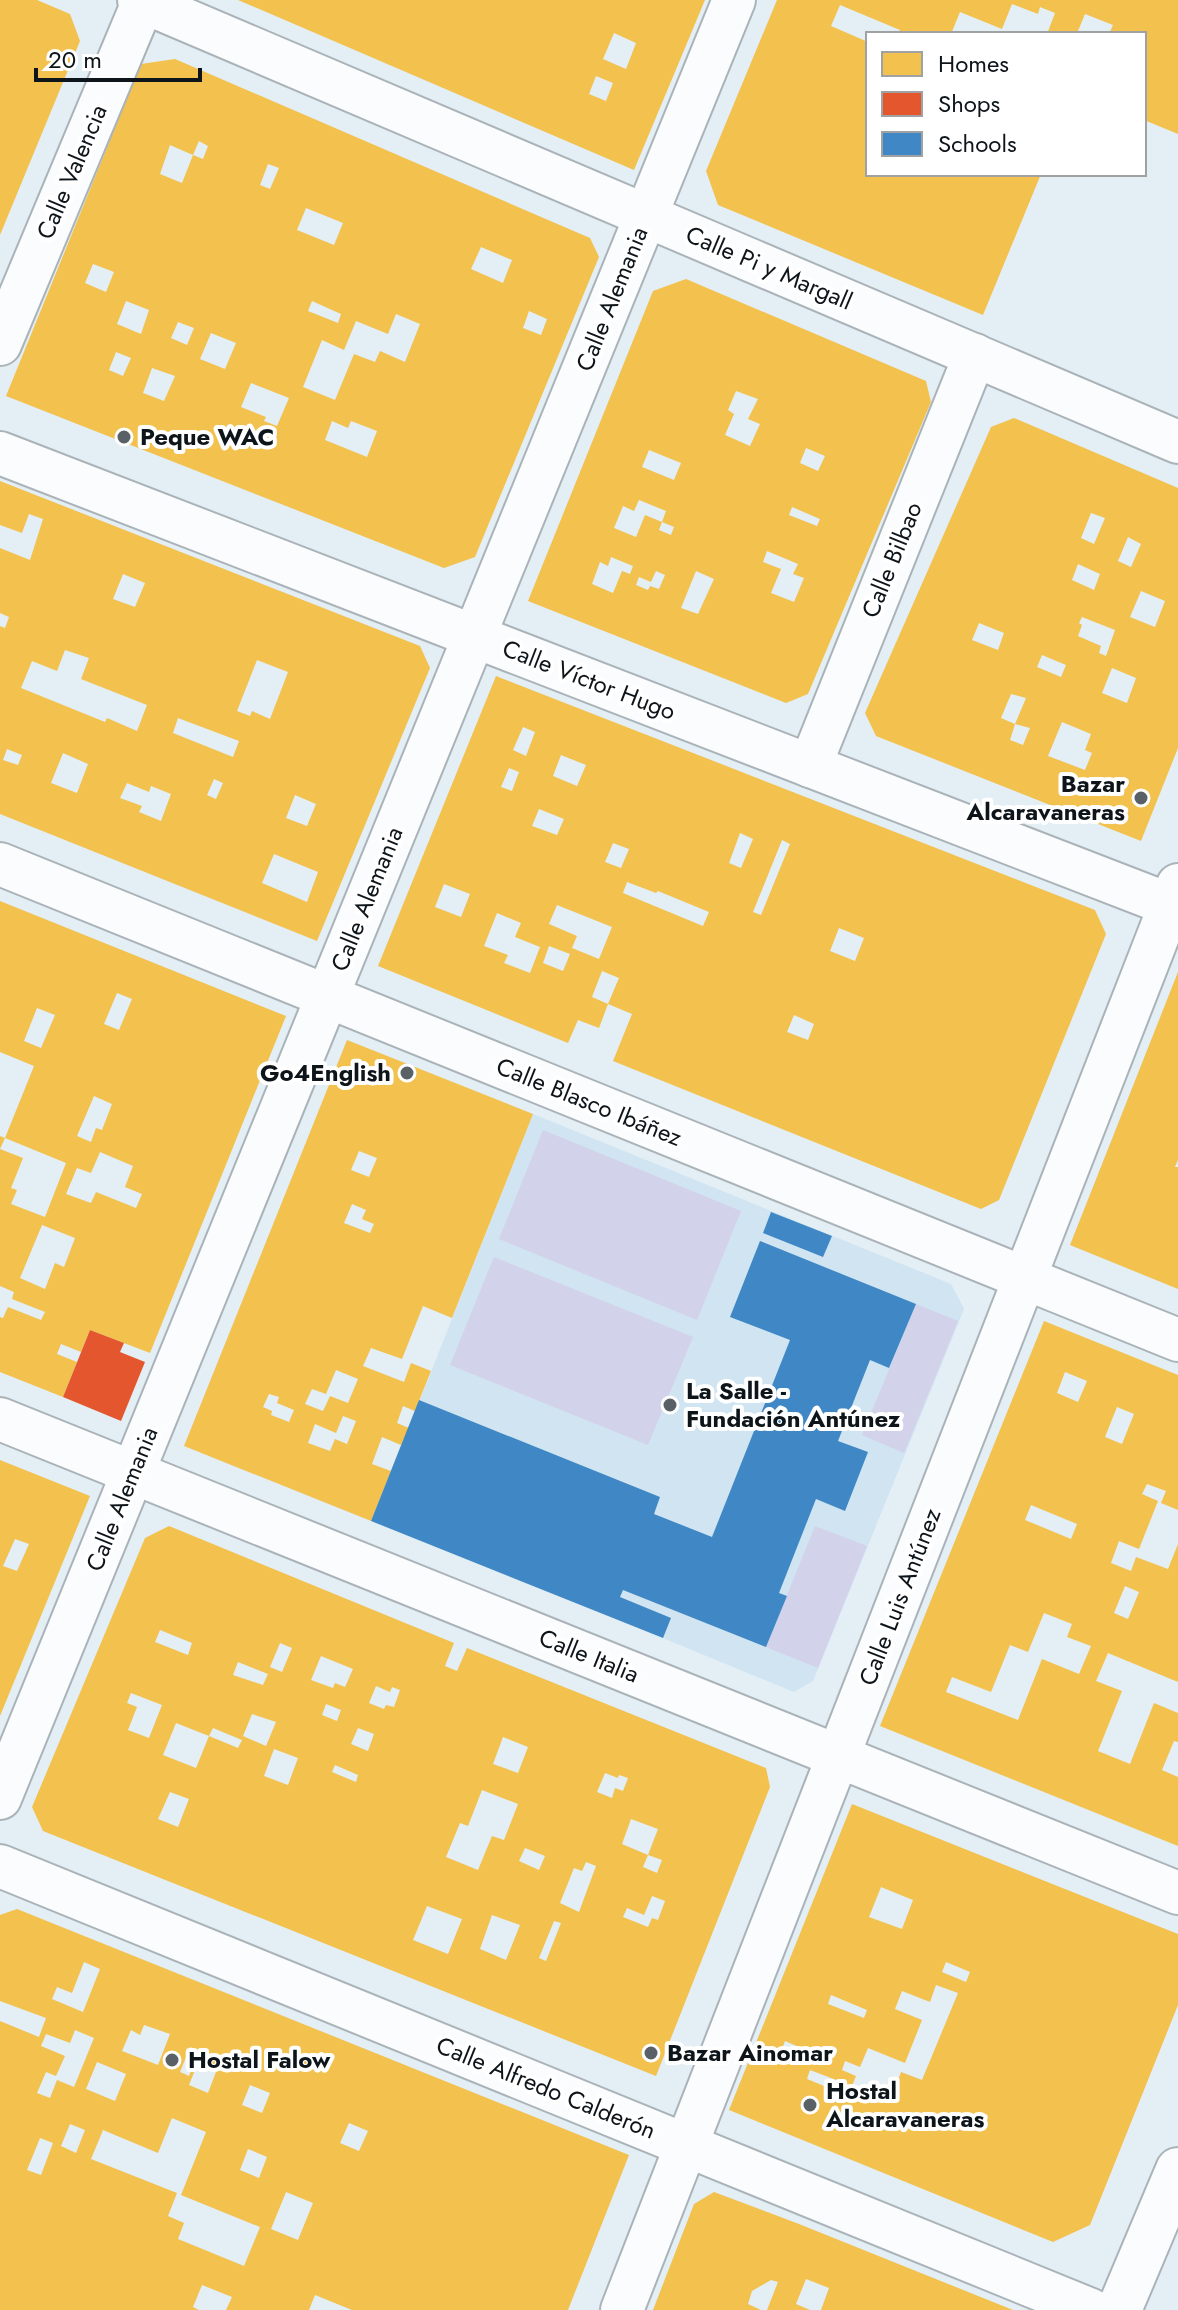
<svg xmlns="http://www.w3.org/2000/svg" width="1178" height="2310" font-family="Jost,sans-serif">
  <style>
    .built { fill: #d0e4f1 }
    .green { fill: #d3d2eb }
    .homes { fill: #f2c14e; fill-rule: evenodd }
    .shops { fill: #e4572e }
    .schools { fill: #3f88c5 }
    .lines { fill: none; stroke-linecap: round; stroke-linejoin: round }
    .minor-casing { stroke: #aab3b8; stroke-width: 46 }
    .tertiary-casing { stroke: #aab3b8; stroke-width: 48 }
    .minor { stroke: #fbfcfe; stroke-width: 42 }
    .tertiary { stroke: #fbfcfe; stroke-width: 44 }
    .poi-dot { fill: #596167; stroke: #fff; stroke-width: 3 }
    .labels { text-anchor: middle; stroke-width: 8; stroke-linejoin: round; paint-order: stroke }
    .street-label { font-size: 24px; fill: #0e151a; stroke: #fff }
    .poi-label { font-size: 24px; font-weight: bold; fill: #0e151a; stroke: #fff; text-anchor: start }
  </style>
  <rect width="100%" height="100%" fill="#e3eef5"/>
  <polygon class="built" points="533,1114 951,1284 964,1309 813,1681 794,1692 612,1617 409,1428"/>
  <g class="green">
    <polygon points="543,1130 741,1211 697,1320 499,1239"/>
    <polygon points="494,1257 693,1337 648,1445 450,1365"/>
    <polygon points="916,1304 958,1321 904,1453 862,1435"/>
    <polygon points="815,1526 867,1546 818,1668 766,1647"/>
  </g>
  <g class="homes">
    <polygon points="0,0 37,0 70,14 80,41 0,235"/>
    <path d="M238,0H705L634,170ZM614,33L636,43L626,69L603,59ZM596,76L613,83L606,101L589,94Z"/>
    <polygon points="777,0 1178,0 1178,134 1144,120 1144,34 1109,34 1113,25 1085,14 1078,31 1084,34 1047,34 1055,13 1040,7 1038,14 1012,4 1002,29 960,12 951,34 898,34 900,30 840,5 831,26 868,42 868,174 1041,174 983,315 718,205 706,171"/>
    <path d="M175,59L590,238L599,257L475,557L444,568L6,396L141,64ZM199,141L208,146L203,159L193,155L182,183L160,174L170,145L193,155ZM268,164L279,168L270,189L260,185ZM306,208L343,223L334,245L297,230ZM481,247L512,260L503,283L471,269ZM93,264L114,272L106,292L85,283ZM126,301L149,310L141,334L117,324ZM312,301L341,314L338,323L308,311ZM529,311L547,319L541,335L523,328ZM396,314L420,324L405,362L380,351L375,362L354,354L335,400L303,387L322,340L344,350L356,321L388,334ZM178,322L194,328L187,345L171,338ZM211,333L236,343L225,369L200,359ZM116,352L131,358L123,376L109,370ZM152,368L175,376L164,401L143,393ZM251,383L289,398L277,426L264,421L266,417L241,407ZM332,421L348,428L351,421L377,431L367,457L325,440Z"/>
    <path d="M686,279L926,381L931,402L808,694L786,703L528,601L653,291ZM736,391L758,399L748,419L760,424L750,446L725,435L734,414L728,410ZM806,448L825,456L818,471L800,463ZM649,450L681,463L674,480L642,467ZM639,500L666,511L662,522L674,527L671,535L659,530L662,522L645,515L636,537L614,528L623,506L634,511ZM792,507L820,519L817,526L789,515ZM767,551L798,564L793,574L804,578L794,602L771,593L781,569L763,562ZM611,557L633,566L630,574L622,571L613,593L592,584L600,562L608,566ZM656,571L665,575L659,589L650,586L648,590L636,585L639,577L651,582ZM696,571L714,579L698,614L681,608Z"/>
    <path d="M1014,418L1178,488V748L1141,841L876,736L865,713L991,427ZM1091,513L1105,518L1094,544L1081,538ZM1128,537L1141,544L1131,567L1118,561ZM1078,564L1100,574L1094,590L1072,580ZM1141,591L1165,601L1155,627L1130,617ZM1082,617L1115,630L1106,656L1099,653L1101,646L1078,636L1082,625L1079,623ZM979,623L1004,633L998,650L972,640ZM1042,655L1066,665L1061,677L1037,667ZM1112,668L1136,678L1127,703L1102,693ZM1011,694L1026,698L1015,724L1030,728L1023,745L1010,740L1015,724L1001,718ZM1062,722L1091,734L1085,750L1092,753L1085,770L1048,756Z"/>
    <path d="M0,481L420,646L430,668L317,941L0,814V626L5,628L9,617L0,613V548L30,560L43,519L29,514L22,533L0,525ZM123,574L145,583L135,607L113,599ZM65,650L89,658L81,679L147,705L137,731L107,718L105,722L21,688L32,661L57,671ZM257,660L288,672L270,719L252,711L250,716L237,711ZM178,718L239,741L233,757L173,733ZM7,749L22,755L18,765L3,760ZM63,753L88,764L77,793L51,783ZM214,779L223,783L216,799L207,795ZM127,783L149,792L151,786L171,794L161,821L139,812L142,806L120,798ZM295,795L316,804L307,826L286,818ZM274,854L318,872L307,902L262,883Z"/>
    <path d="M496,676L1095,910L1106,934L999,1200L981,1209L613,1061L632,1014L608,1004L619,978L602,971L592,997L608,1004L599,1028L578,1020L568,1043L378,966ZM523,727L535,732L526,756L513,750ZM561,755L586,765L577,786L553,776ZM509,768L519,772L512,791L501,787ZM539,809L564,819L557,835L532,826ZM740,833L753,839L741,868L729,863ZM782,840L790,844L761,915L753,912ZM613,843L629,849L621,868L605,862ZM627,882L656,893L658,891L709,912L703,926L623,893ZM444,884L470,894L461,917L435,907ZM557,905L612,927L599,959L572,948L577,936L549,924ZM497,913L521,923L515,937L540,947L530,973L504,963L508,955L484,946ZM839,928L864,938L855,961L830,951ZM549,946L570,954L563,971L543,963ZM794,1015L814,1024L808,1040L787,1032Z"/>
    <path d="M0,901L286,1016L150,1353L90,1330L81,1352L61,1344L57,1354L77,1362L63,1397L0,1372V1317L3,1318L8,1307L41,1320L45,1312L12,1299L14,1292L0,1286V1136L5,1138L0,1149L23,1158L11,1188L17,1190L11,1204L45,1217L66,1163L5,1138L34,1066L0,1052ZM117,993L132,999L119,1030L104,1024ZM37,1008L55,1015L41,1048L24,1041ZM94,1096L112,1104L102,1130L96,1128L91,1142L77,1136ZM100,1152L133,1166L125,1187L142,1194L136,1208L96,1192L91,1203L66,1194L77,1168L91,1173ZM42,1225L75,1238L64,1267L55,1263L45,1289L20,1278Z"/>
    <polygon points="1178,972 1178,1160 1175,1167 1178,1167 1178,1289 1070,1245"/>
    <path d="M347,1040L533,1114L452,1318L423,1306L402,1359L371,1348L363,1366L404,1382L411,1363L431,1371L415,1411L403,1406L397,1423L409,1428L401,1445L382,1437L372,1464L391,1471L371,1521L184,1446ZM359,1151L377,1158L369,1177L351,1170ZM352,1204L366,1210L362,1219L374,1224L370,1233L344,1223ZM336,1370L358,1379L348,1403L330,1396L323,1411L305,1404L312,1389L326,1394ZM269,1394L279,1397L277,1403L294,1410L289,1422L271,1415L272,1411L263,1407ZM343,1416L356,1421L347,1444L335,1439L330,1451L308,1443L315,1424L336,1433Z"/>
    <path d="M1044,1321L1178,1375V1510L1161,1503L1166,1491L1147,1484L1142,1494L1158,1501L1139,1549L1119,1541L1111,1563L1131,1571L1136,1557L1168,1569L1178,1544V1682L1108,1653L1096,1681L1122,1691L1098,1751L1130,1764L1154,1703L1178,1713V1742L1174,1741L1162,1770L1178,1777V1846L880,1726ZM1065,1372L1087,1381L1078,1402L1057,1393ZM1117,1407L1134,1414L1122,1444L1105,1437ZM1031,1505L1077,1524L1071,1539L1025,1520ZM1125,1586L1139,1592L1128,1619L1114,1613ZM1044,1613L1072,1624L1067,1637L1091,1646L1079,1674L1042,1659L1018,1720L946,1692L952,1677L991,1692L1010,1645L1028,1652Z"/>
    <path d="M0,1460L90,1496L0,1716ZM15,1539L29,1544L17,1571L3,1566Z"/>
    <path d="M169,1526L454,1643L445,1666L457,1671L467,1648L766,1768L770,1787L656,2076L43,1831L32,1807L145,1538ZM160,1630L192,1643L188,1655L155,1642ZM280,1643L292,1648L282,1672L270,1667ZM321,1656L353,1669L345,1687L335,1683L333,1688L311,1680ZM238,1662L268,1674L263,1685L233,1675ZM376,1686L390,1692L392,1687L400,1690L394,1707L386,1705L384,1709L369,1703ZM131,1693L162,1705L149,1738L128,1730L137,1707L127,1703ZM326,1704L341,1710L337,1721L322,1715ZM252,1714L276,1722L266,1746L243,1736ZM176,1723L209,1736L213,1728L242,1740L238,1748L209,1736L196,1768L163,1755ZM358,1728L374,1734L368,1751L351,1744ZM503,1737L528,1747L518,1773L493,1764ZM274,1749L298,1758L288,1785L264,1776ZM335,1765L358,1775L356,1782L332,1772ZM605,1773L618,1778L619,1775L628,1778L623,1791L615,1788L612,1798L597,1792ZM482,1790L518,1804L504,1840L492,1836L478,1870L446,1857L460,1823L468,1826ZM170,1792L189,1799L178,1827L158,1819ZM631,1819L658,1829L648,1855L662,1860L657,1873L643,1867L648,1855L622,1844ZM525,1848L545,1856L539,1870L519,1861ZM586,1862L596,1866L579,1912L560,1903L574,1868L582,1871ZM652,1896L665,1901L658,1920L652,1918L648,1927L623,1917L627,1908L644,1915ZM427,1906L462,1919L448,1954L413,1940ZM492,1915L520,1925L506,1960L480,1949ZM554,1921L561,1923L546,1961L539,1958Z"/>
    <path d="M852,1804L1178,1934V2005L1090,2225L1053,2242L729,2110ZM881,1887L913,1900L902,1929L869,1917ZM946,1962L970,1972L966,1982L942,1972ZM936,1985L958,1993L922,2080L901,2072L891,2100L861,2089L856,2099L807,2079L810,2070L852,2086L856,2076L842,2070L845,2061L860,2067L868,2048L905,2063L922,2020L895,2009L902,1991L930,2002ZM831,1995L867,2010L864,2018L828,2004ZM785,2041L806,2050L804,2056L796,2054L792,2063L779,2057Z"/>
    <path d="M17,1909L629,2155L568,2310H352L315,2295L309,2310H226L232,2297L202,2285L193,2307L199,2310H0V2021L39,2037L46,2018L0,2001V1915ZM84,1962L100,1969L83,2012L52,1999L57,1987L72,1993ZM144,2025L170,2034L158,2065L122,2051L131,2030L140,2035ZM75,2030L94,2038L74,2087L57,2080L50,2098L37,2093L46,2072L56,2076L65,2056L41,2046L46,2034L70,2043ZM190,2047L199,2051L189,2076L180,2072ZM97,2062L126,2074L115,2101L86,2089ZM197,2065L216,2072L208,2093L189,2085ZM250,2085L270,2093L262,2113L242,2105ZM172,2118L206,2132L181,2195L260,2227L244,2266L178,2239L184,2223L168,2216L177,2193L91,2159L103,2130L158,2153ZM349,2123L368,2131L359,2151L340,2143ZM70,2124L85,2130L76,2153L61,2146ZM40,2138L53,2143L41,2175L27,2170ZM248,2149L267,2157L259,2178L240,2170ZM286,2192L313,2203L298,2240L271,2229Z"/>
    <polygon points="714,2192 799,2224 1013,2310 821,2310 829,2288 806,2279 796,2304 810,2310 767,2310 778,2282 771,2280 752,2291 748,2304 761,2310 653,2310 694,2204"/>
  </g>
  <polygon class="shops" points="90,1330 124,1343 120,1352 145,1362 121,1421 63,1397"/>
  <g class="schools">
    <polygon points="771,1212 832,1236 823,1257 763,1233"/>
    <polygon points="760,1241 916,1304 889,1368 870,1360 838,1441 868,1452 845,1511 816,1499 779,1593 787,1596 766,1647 623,1590 620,1597 671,1618 663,1638 371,1521 419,1400 660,1497 654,1514 712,1537 790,1340 730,1317"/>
  </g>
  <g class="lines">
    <g class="minor-casing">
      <g id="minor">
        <polyline points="139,0 1178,442"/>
        <polyline points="0,344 144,0"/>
        <polyline points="0,453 1178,908"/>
        <polyline points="810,766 975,355"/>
        <polyline points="0,864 1178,1340"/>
        <polyline points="0,1419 1178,1893"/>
        <polyline points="0,1798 734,0"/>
        <polyline points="0,1866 1091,2310"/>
        <polyline points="622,2310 1178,885"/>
      </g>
    </g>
    <g class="tertiary-casing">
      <polyline id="tertiary" points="1119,2310 1178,2170"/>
    </g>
    <use href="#minor" class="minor"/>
    <use href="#tertiary" class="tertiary"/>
  </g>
  <g class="poi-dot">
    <circle cx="124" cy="437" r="8"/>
    <circle cx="1141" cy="798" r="8"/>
    <circle cx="407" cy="1073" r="8"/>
    <circle cx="670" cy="1405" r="8"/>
    <circle cx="651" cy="2053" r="8"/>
    <circle cx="172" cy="2060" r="8"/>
    <circle cx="810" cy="2105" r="8"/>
  </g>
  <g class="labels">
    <g class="street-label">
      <text transform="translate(72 172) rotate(-67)" y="8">Calle Valencia</text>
      <text transform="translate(769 268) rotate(23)" y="8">Calle Pi y Margall</text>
      <text transform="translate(612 299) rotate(-68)" y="8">Calle Alemania</text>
      <text transform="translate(892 560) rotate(-68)" y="8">Calle Bilbao</text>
      <text transform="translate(589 680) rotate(21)" y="8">Calle Víctor Hugo</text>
      <text transform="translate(367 899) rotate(-68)" y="8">Calle Alemania</text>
      <text transform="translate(589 1102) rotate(22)" y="8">Calle Blasco Ibáñez</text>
      <text transform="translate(122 1499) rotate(-68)" y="8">Calle Alemania</text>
      <text transform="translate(900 1597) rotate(-69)" y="8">Calle Luis Antúnez</text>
      <text transform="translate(589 1656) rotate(22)" y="8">Calle Italia</text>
      <text transform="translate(546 2088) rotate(22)" y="8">Calle Alfredo Calderón</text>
    </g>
    <g class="poi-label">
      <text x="140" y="445">Peque WAC</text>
      <text x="1125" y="792" text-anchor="end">Bazar<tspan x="1125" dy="28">Alcaravaneras</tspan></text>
      <text x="391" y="1081" text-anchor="end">Go4English</text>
      <text x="686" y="1399">La Salle -<tspan x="686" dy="28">Fundación Antúnez</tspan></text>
      <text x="667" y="2061">Bazar Ainomar</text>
      <text x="188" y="2068">Hostal Falow</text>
      <text x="826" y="2099">Hostal<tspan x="826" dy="28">Alcaravaneras</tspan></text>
    </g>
  </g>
  <rect x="866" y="32" width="280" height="144" fill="#ffffff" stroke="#9fa1a3" stroke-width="2"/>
  <rect x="882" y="52" width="40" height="24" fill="#f2c14e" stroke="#9fa1a3" stroke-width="2"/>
  <text x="938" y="72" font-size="24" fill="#0e151a">Homes</text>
  <rect x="882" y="92" width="40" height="24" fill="#e4572e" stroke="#9fa1a3" stroke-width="2"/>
  <text x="938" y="112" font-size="24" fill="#0e151a">Shops</text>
  <rect x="882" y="132" width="40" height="24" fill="#3f88c5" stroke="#9fa1a3" stroke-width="2"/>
  <text x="938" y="152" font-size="24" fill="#0e151a">Schools</text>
  <path d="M36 68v12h164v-12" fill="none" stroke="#0e151a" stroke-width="4"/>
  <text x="48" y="68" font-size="24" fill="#0e151a" stroke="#ffffff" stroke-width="6" paint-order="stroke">20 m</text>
</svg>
